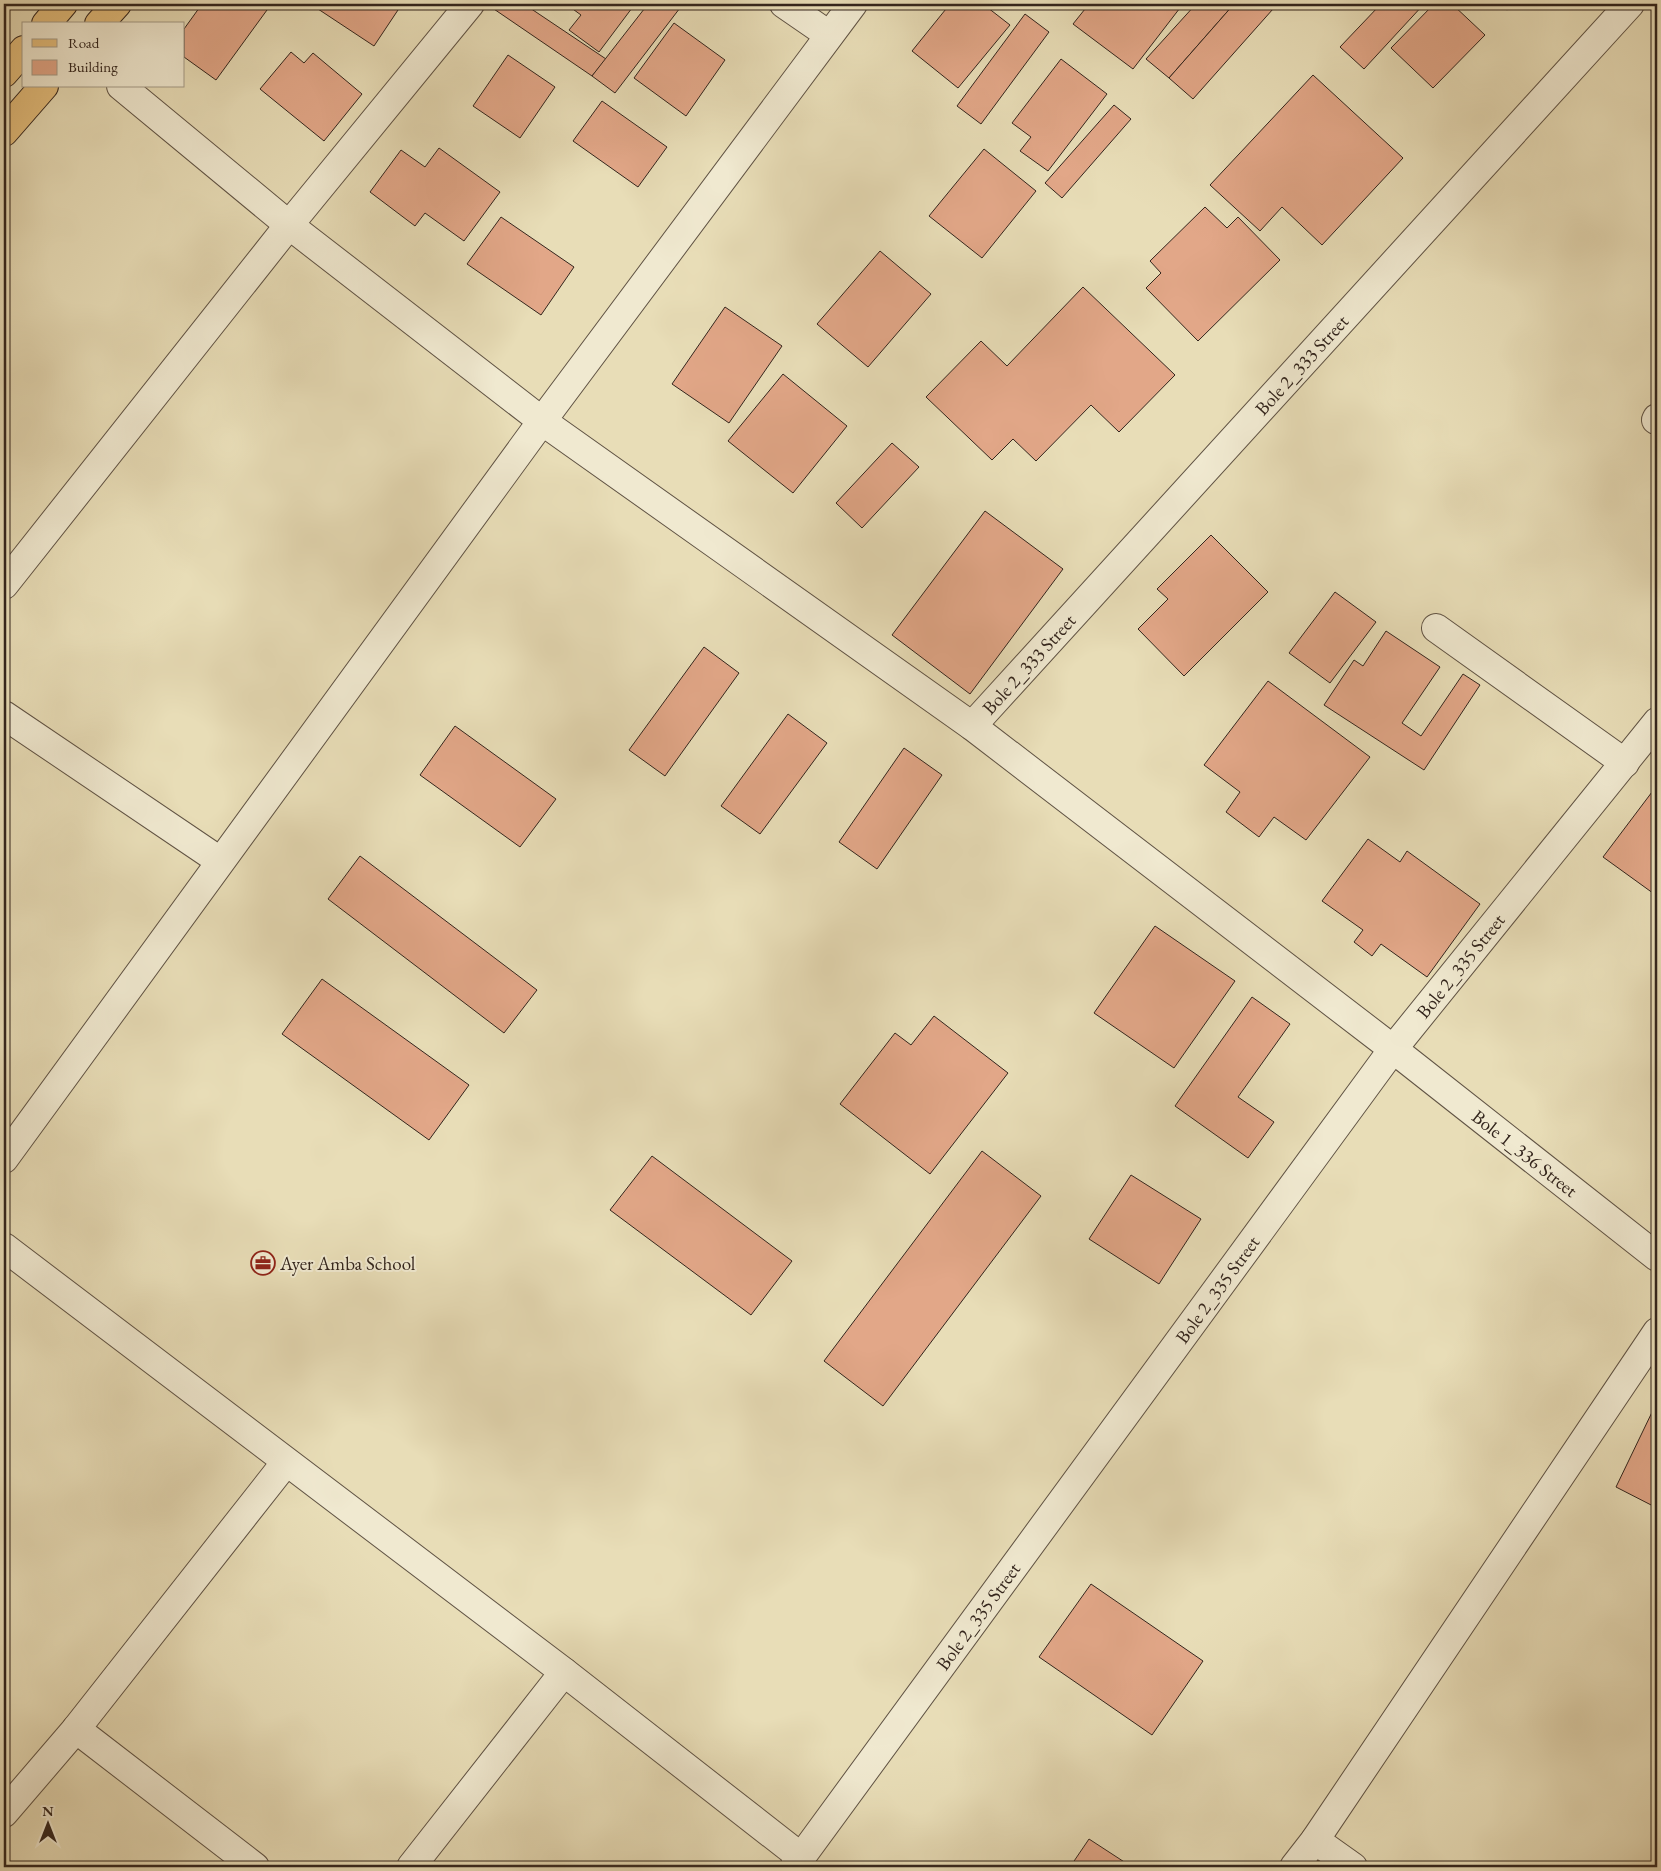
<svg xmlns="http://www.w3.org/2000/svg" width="1661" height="1871" font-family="'EB Garamond',serif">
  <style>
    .building { fill: #e2a788; stroke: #33251d }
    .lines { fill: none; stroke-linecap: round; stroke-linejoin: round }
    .minor-casing { stroke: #605344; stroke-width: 30 }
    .major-casing { stroke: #33251d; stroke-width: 30 }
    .minor { stroke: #f0e9d0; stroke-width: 28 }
    .major { stroke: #e4be7c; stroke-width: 28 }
    .labels { text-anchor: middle; stroke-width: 4; stroke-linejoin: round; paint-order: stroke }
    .street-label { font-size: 19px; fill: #33251d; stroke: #f0e9d0 }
    .poi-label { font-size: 19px; fill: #33251d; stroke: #f0e9d0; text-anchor: start }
  </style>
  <rect width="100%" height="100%" fill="#e8ddb7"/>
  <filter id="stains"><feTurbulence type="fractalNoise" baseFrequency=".004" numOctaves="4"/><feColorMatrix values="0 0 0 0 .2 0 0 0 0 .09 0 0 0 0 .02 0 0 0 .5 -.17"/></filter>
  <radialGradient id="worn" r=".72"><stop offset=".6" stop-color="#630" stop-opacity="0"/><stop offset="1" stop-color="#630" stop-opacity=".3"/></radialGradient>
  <g class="building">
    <polygon points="202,4 257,4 267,10 216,80 184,57 184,29"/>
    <polygon points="317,4 402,4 374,46 315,7"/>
    <polygon points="490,4 529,4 527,6 606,59 592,76 488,5"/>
    <polygon points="566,4 635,4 599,52 569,30 581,15"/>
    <polygon points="648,4 683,4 615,93 592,76"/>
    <polygon points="950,4 983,4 1010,25 958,88 912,51"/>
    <polygon points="1089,4 1183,4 1133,69 1073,24"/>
    <polygon points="1196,4 1234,4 1169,78 1146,59"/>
    <polygon points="1234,4 1266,4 1273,9 1193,99 1169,78"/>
    <polygon points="1376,4 1424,4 1364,69 1340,47 1379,6"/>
    <polygon points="1434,4 1452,4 1485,35 1433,88 1391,48"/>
    <polygon points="1500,4 1514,4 1507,10"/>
    <polygon points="1025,14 1049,32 981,124 957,106"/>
    <polygon points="674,23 725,60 686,116 634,78"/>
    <polygon points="291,52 304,63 313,53 362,94 324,141 260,89"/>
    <polygon points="508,55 555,87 520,138 473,106"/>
    <polygon points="1061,59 1107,94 1048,171 1020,151 1031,137 1012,123"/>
    <polygon points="1313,75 1403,158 1322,245 1282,207 1260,231 1210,185"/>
    <polygon points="602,101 667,147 638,187 573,141"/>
    <polygon points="1114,105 1131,119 1062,198 1045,183"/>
    <polygon points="439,148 500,192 464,241 425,213 415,226 370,192 401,150 425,167"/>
    <polygon points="984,149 1036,191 982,258 929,216"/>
    <polygon points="1205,207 1227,228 1238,217 1280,260 1198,341 1146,288 1161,273 1150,261"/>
    <polygon points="501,217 574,267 541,315 467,264"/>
    <polygon points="880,251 931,294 868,367 817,324"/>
    <polygon points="1083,287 1175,375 1119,432 1091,405 1036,461 1013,439 992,460 926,397 981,341 1007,366"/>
    <polygon points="725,307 782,346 729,423 672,384"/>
    <polygon points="783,374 847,426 793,493 728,441"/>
    <polygon points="892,443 919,467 862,528 836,503"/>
    <polygon points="985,511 1063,569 970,694 892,635"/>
    <polygon points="1211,535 1268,592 1184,676 1138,629 1168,599 1157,589"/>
    <polygon points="1335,592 1376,622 1330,683 1289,653"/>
    <polygon points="1386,631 1440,667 1402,723 1421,736 1463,674 1480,685 1424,770 1324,705 1354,660 1363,666"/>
    <polygon points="704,647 739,673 665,776 629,750"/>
    <polygon points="1268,681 1370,757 1306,840 1274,817 1259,837 1226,812 1240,792 1204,765"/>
    <polygon points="788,714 827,743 760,834 721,806"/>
    <polygon points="455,726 556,799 520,847 420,775"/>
    <polygon points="904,748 942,775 877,869 839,842"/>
    <polygon points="1652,792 1657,796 1657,833 1653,840 1657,843 1657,896 1603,857"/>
    <polygon points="1368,839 1400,862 1407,851 1480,904 1427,977 1381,944 1372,956 1354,942 1363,930 1322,901"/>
    <polygon points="360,856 537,990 504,1033 328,899"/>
    <polygon points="1155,926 1235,981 1174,1068 1094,1013"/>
    <polygon points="322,979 469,1085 429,1140 282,1034"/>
    <polygon points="1252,997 1290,1024 1238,1097 1274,1122 1248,1158 1175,1106"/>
    <polygon points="934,1016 1008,1073 930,1174 840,1104 895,1033 911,1045"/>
    <polygon points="982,1151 1041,1196 883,1406 824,1361"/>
    <polygon points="652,1156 792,1261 751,1315 610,1210"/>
    <polygon points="1131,1175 1201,1219 1159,1284 1089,1239"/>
    <polygon points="1655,1406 1657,1407 1657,1508 1616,1487"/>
    <polygon points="1091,1584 1203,1661 1152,1735 1039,1657"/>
    <polygon points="1089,1839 1132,1867 1070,1867"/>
  </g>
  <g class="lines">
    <g class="minor-casing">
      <g id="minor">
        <polyline points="784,4 829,35"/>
        <path id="s1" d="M121,86L289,225L542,421L972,726L1393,1049L1657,1257"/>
        <polyline points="1656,420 1657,418"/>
        <polyline points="4,585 289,225 470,4"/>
        <polyline points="1436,628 1625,763"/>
        <polyline points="4,715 220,861"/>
        <path id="s2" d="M972,726L1630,4"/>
        <polyline points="4,1159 542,421 853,4"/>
        <polyline points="4,1247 564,1672 801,1857"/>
        <polyline points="76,1729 255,1867"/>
        <polyline points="4,1813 76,1729 286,1462"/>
        <polyline points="1315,1840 1353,1867"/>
        <polyline points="411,1867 564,1672"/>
        <path id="s3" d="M794,1867L1393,1049L1657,722"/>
        <polyline points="1294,1867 1315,1840 1657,1332"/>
      </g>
    </g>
    <g class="major-casing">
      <g id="major">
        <polyline points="46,24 63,4"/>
        <polyline points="99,24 117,4"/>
        <polyline points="4,73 24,50"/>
        <polyline points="4,132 44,86"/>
      </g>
    </g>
    <use href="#minor" class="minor"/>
    <use href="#major" class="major"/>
  </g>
  <defs>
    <g id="office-ring" transform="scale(1.25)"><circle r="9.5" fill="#f0e9d0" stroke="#8f2418" stroke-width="1.5"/><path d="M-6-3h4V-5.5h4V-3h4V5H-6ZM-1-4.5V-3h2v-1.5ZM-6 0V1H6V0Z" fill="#8f2418"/></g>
  </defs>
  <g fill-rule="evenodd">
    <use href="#office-ring" x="263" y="1263"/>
  </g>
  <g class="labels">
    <g class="street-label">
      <text dy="7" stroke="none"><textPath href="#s2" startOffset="489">Bole 2_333 Street</textPath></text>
      <text dy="7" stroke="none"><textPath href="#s2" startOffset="84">Bole 2_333 Street</textPath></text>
      <text dy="7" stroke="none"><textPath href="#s3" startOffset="1121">Bole 2_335 Street</textPath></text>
      <text dy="7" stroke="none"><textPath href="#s1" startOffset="1764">Bole 1_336 Street</textPath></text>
      <text dy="7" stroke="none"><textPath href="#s3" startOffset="716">Bole 2_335 Street</textPath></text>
      <text dy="7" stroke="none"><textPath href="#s3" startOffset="311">Bole 2_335 Street</textPath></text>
    </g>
    <g class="poi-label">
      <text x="280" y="1270">Ayer Amba School</text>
    </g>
  </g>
  <rect width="1661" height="1871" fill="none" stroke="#e8ddb7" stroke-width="20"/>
  <rect x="5" y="5" width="1651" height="1861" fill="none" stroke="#33251d" stroke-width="2.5"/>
  <rect x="10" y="10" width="1641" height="1851" fill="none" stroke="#33251d"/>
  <rect x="22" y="22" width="162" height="65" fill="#f0e9d0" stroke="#a49b88"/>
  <rect x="32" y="39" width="25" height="8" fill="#e4be7c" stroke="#a49b88"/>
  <text x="68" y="48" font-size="15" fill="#33251d">Road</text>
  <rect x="32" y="60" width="25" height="15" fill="#e2a788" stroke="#a49b88"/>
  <text x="68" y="72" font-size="15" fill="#33251d">Building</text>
  <g transform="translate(48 1824)" stroke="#f0e9d0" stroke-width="4" paint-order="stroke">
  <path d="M0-4L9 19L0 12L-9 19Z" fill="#33251d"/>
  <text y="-8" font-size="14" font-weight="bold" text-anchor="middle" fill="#33251d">N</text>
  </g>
  <rect width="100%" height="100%" filter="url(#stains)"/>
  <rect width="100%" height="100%" fill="url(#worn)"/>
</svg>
